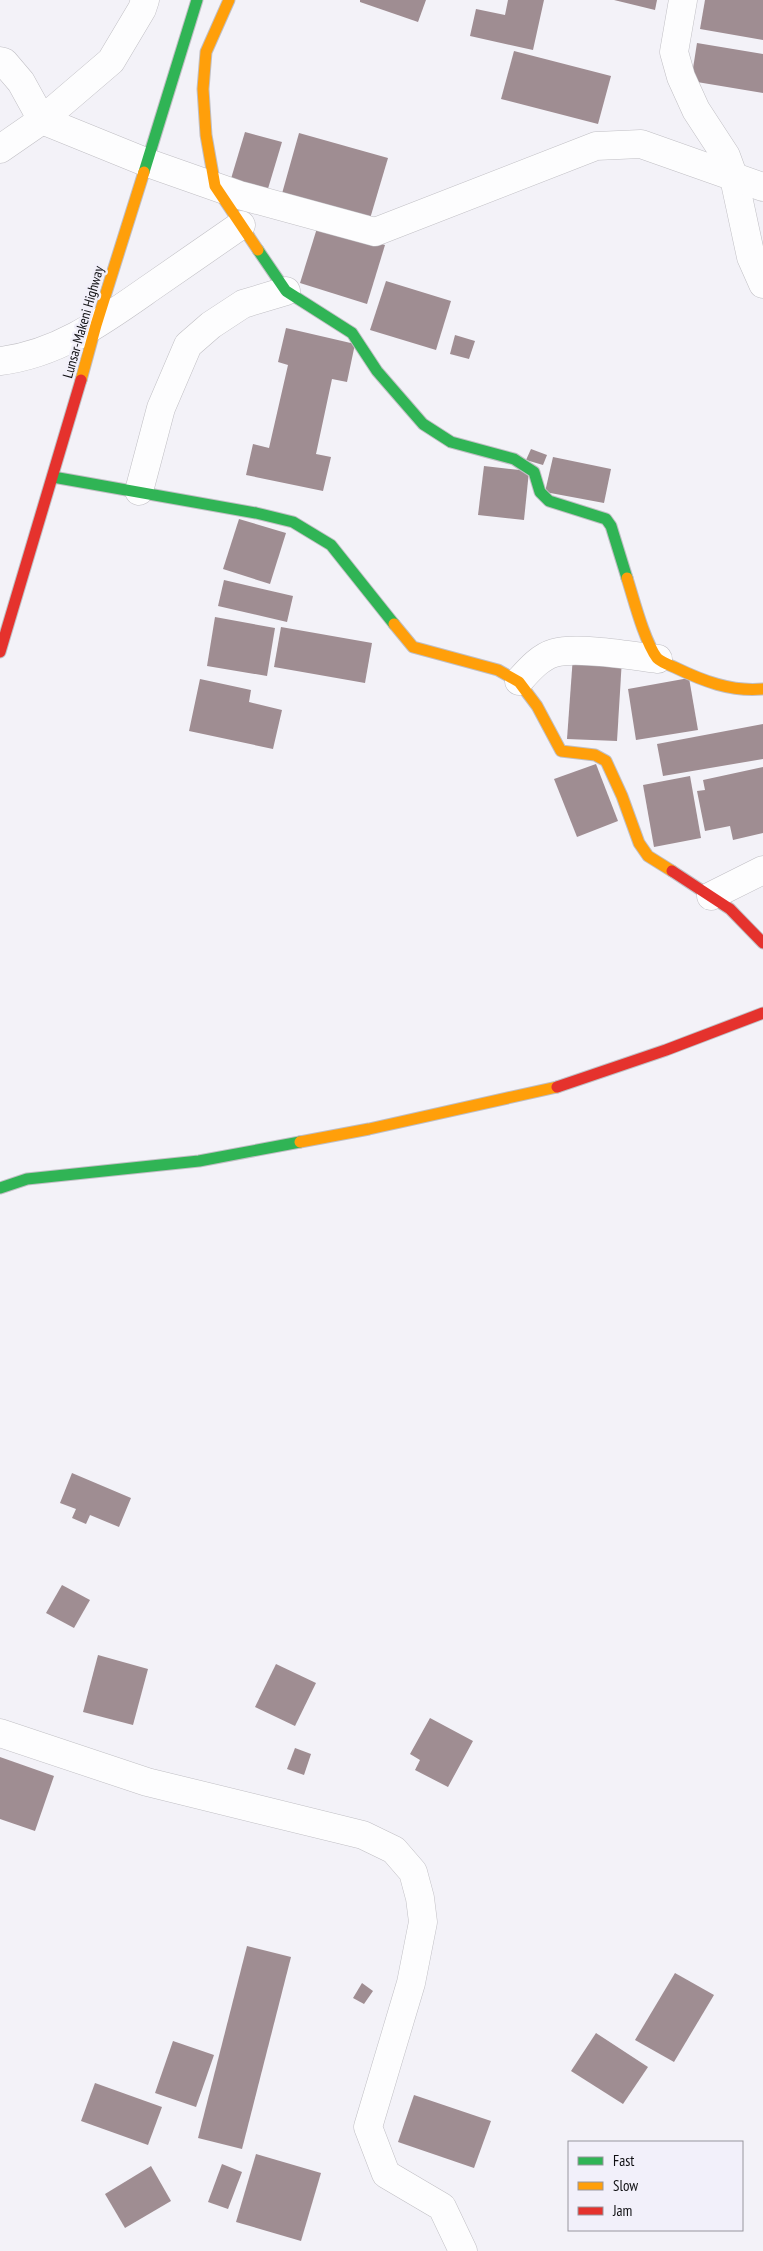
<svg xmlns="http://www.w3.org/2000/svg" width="763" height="2251" font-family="'PT Sans Narrow',sans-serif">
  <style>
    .building { fill: #9f8d92 }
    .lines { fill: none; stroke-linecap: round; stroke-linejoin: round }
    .street-casing { stroke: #c0bfc4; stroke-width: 29 }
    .fast-casing { stroke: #c0bfc4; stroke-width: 13 }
    .slow-casing { stroke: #c0bfc4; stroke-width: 13 }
    .jam-casing { stroke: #c0bfc4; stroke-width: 13 }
    .street { stroke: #fdfdfe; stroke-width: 28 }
    .fast { stroke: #30b455; stroke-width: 11 }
    .slow { stroke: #ff9f0a; stroke-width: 11 }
    .jam { stroke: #e5322d; stroke-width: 11 }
    .labels { text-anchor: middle; stroke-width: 5; stroke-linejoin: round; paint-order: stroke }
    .street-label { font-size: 14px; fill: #101013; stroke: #f2f0fa }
  </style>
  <rect width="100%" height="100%" fill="#f3f2f8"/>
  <g class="building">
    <polygon points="360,0 426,0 418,22 360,2"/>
    <polygon points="508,0 544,0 533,50 470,36 476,9 505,15"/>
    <polygon points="614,0 657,0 655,10"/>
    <polygon points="705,0 763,0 763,40 700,29"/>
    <polygon points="697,43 763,54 763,93 691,81"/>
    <polygon points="514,51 611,76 598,124 501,99"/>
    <polygon points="245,132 282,142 267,192 230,182"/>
    <polygon points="299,133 388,158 369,222 281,197"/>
    <polygon points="318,225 385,245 367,304 300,283"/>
    <polygon points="386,281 451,301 436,350 370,330"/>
    <polygon points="286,328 355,344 347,382 332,379 316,454 331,457 323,491 246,475 253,444 269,448 288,365 278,362"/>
    <polygon points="455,335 475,341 469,359 450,354"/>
    <polygon points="531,449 547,455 543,465 526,460"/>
    <polygon points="553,457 611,469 604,503 545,492"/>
    <polygon points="484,466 529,471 524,520 478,515"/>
    <polygon points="239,519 286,533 270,584 223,569"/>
    <polygon points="224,580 293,596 287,622 218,606"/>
    <polygon points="215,617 275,628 267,676 207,666"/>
    <polygon points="281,627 372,643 365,683 274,667"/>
    <polygon points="573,656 622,659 617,741 567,739"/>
    <polygon points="689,678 698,730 636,740 628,689"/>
    <polygon points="200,679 251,690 249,702 282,710 273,749 189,731"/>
    <polygon points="763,724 763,759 663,776 657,744"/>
    <polygon points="596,764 618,821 577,837 554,779"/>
    <polygon points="763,767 763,833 733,840 730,826 705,831 697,791 705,790 703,780"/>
    <polygon points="690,776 701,838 654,847 643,785"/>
    <polygon points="72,1473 131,1498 119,1527 90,1515 86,1524 72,1518 76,1509 60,1503"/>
    <polygon points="62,1585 90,1600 74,1628 46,1613"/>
    <polygon points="98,1655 148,1669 133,1725 83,1712"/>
    <polygon points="276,1664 316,1683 295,1726 255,1707"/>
    <polygon points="430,1718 473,1741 448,1787 415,1770 420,1760 410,1754"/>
    <polygon points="295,1748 311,1754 304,1775 287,1769"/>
    <polygon points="0,1757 54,1776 35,1831 0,1819"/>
    <polygon points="247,1946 291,1957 242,2149 198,2138"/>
    <polygon points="675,1973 714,1995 674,2062 635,2040"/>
    <polygon points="362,1983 373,1991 364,2004 353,1998"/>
    <polygon points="596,2033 648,2067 623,2104 571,2071"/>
    <polygon points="173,2041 214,2055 196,2107 155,2093"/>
    <polygon points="95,2083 162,2107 148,2145 81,2121"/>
    <polygon points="414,2095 491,2121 474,2168 398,2142"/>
    <polygon points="256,2154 321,2173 301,2241 236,2222"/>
    <polygon points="222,2164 242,2172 228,2209 208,2202"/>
    <polygon points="151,2166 171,2201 125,2228 105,2194"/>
  </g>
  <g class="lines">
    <g class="street-casing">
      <g id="street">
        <polyline points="683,0 674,52 681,77 696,110 726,156 734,178 751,257 763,284"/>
        <polyline points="0,61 4,62 21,82 42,120 148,163 239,195 375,232 596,146 641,144 763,187"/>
        <polyline points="0,149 42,120 111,61 142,9 145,0"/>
        <path d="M0,361C58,354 103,321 150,288C180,267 211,246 241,225"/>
        <polyline points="139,491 161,408 188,345 211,325 243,304 286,291"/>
        <path d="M519,681C529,670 540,657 554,653C577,646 634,656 658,659"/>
        <polyline points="711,896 763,870"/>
        <polyline points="0,1733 147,1782 363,1835 394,1850 413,1872 420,1898 423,1922 411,1983 368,2127 386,2174 442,2207 463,2251"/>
      </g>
    </g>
    <g class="fast-casing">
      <g id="fast">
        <polyline points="144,172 197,0"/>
        <polyline points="258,250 286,291 352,333 377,371 423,424 451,442 514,459 534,472 540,492 549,501 606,519 611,526 627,578"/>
        <polyline points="53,477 256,513 293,522 331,545 394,624"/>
        <polyline points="0,1188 27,1179 199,1161 300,1142"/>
      </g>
    </g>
    <g class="slow-casing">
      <g id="slow">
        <polyline points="229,0 206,52 203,89 206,135 215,186 258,250"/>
        <polyline points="81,380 96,325 144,172"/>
        <path d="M627,578C634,600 644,640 657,658C661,662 669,665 674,667C703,681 731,692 763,689"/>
        <polyline points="394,624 413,647 498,670 519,682 537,706 561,751 595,755 606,761 622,796 639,843 648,856 672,871"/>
        <polyline points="300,1142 369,1129 557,1087"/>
      </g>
    </g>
    <g class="jam-casing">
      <g id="jam">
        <polyline points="0,652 81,380"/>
        <polyline points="672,871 730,909 763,943"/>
        <polyline points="557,1087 666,1050 763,1013"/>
      </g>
    </g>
    <use href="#street" class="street"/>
    <use href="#fast" class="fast"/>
    <use href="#slow" class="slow"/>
    <use href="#jam" class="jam"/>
  </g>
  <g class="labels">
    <g class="street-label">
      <text transform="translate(83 322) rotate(-74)" y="5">Lunsar-Makeni Highway</text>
    </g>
  </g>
  <rect x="568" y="2141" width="175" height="90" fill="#f2f0fa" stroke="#98969e"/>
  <rect x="578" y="2157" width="25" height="8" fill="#30b455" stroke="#98969e"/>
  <text x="613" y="2166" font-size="15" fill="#101013">Fast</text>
  <rect x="578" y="2182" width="25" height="8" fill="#ff9f0a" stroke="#98969e"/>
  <text x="613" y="2191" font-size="15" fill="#101013">Slow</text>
  <rect x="578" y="2207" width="25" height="8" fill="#e5322d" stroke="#98969e"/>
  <text x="613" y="2216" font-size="15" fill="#101013">Jam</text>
</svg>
